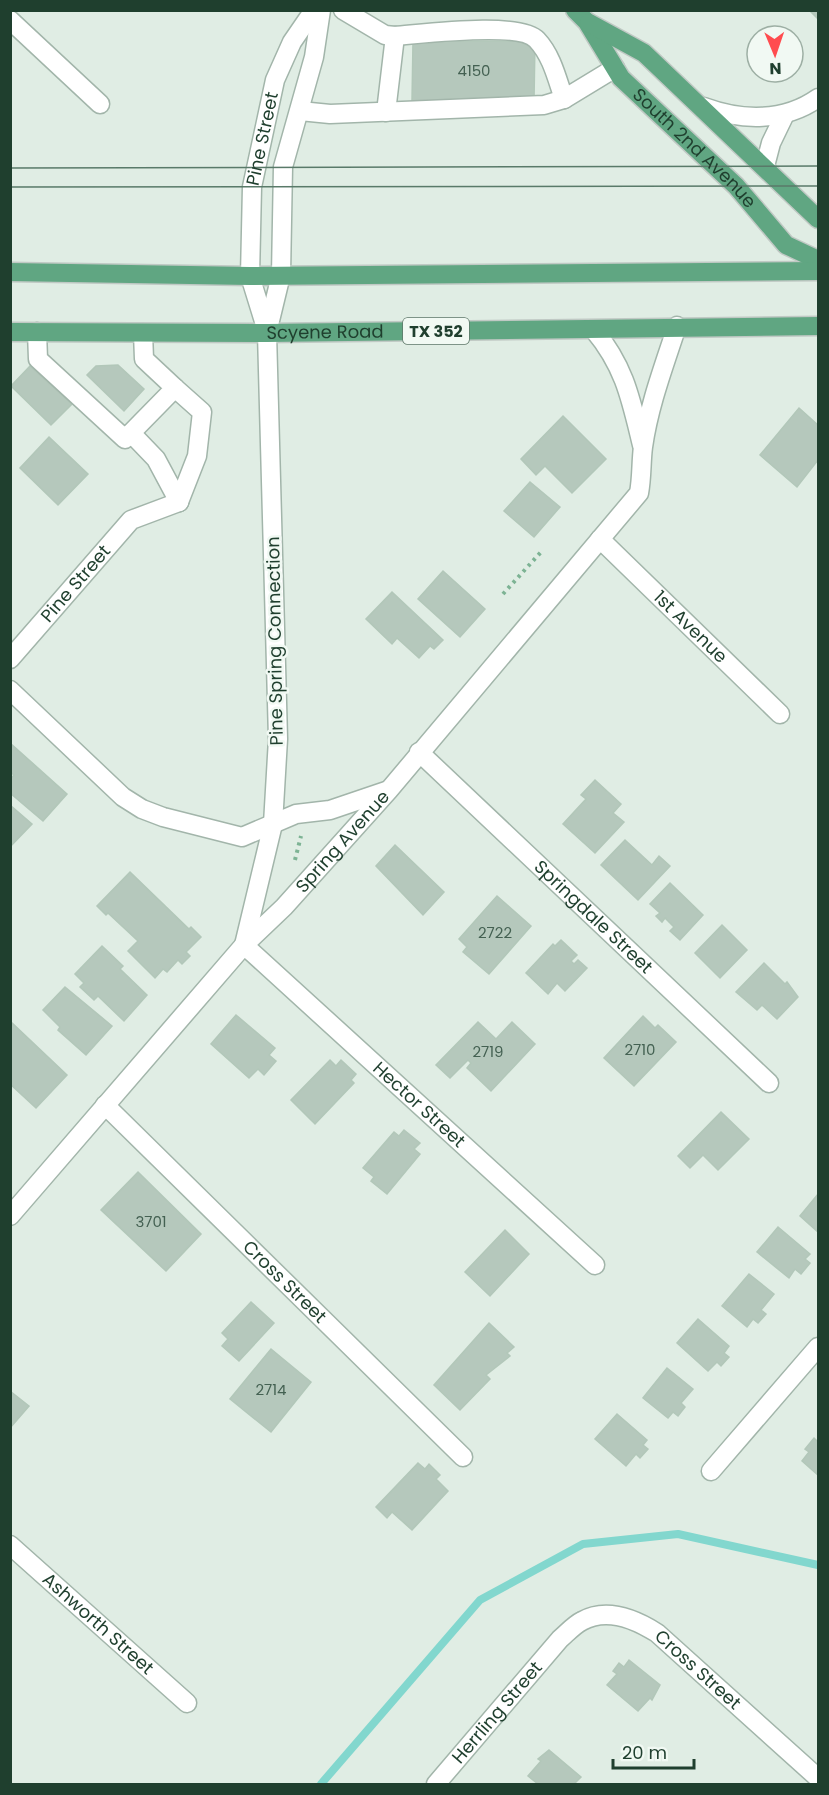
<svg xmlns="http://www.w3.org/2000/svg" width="829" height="1795" font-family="Poppins,sans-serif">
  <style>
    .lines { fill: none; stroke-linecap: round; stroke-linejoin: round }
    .stream { stroke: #82d7ce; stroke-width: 8 }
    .building { fill: #b5c8bc; stroke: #b2c7b9; stroke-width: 1.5 }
    .minor-casing { stroke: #a2b5aa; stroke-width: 21 }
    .major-casing { stroke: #c0c9c4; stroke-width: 21 }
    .path { stroke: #7db394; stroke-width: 4; stroke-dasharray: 3 4.5; stroke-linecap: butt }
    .minor { stroke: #fff; stroke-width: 18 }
    .major { stroke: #60a682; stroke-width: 18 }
    .tram { stroke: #597a69; stroke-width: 1.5 }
    .labels { text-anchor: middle; stroke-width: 5; stroke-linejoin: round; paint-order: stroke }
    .number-label { font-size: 15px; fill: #446152 }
    .shield { fill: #f1f9f3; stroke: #5e7769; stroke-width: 1.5 }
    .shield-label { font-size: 16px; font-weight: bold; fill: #1f3f2e }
    .street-label { font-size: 18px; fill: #1f3f2e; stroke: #f1f9f3 }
  </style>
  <rect width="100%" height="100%" fill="#e0ede4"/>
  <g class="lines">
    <polyline class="stream" points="321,1784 480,1600 583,1544 678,1534 818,1565"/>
  </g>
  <g class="building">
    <polygon points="809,10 818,10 818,19"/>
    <polygon points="413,41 535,41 534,101 412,101"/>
    <polygon points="118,365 144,389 124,411 87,375 96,366"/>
    <polygon points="30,366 72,404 51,425 11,386"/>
    <polygon points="799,408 818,425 818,460 797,487 760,455"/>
    <polygon points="563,416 606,459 572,493 545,466 536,475 521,459"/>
    <polygon points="49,437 88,474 58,505 20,468"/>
    <polygon points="530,482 560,507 534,537 504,511"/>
    <polygon points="443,571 485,609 460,637 418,599"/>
    <polygon points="392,592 443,640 434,649 430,646 419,658 397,638 392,644 366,619"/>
    <polygon points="10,743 67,794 43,821 10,793 10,779 14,775 10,772"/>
    <polygon points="595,780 621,804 613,813 624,822 595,853 563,824 586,799 581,795"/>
    <polygon points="10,805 32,824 10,847"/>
    <polygon points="625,840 652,865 659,856 670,866 638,900 601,865"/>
    <polygon points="395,845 444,892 423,915 376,866"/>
    <polygon points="130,872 189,929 191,927 201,937 186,952 190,956 182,964 178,960 167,972 163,969 155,978 128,951 138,941 108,913 106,915 97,906"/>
    <polygon points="670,883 703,915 680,940 670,931 674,927 665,918 662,922 656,916 660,913 650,904"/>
    <polygon points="497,896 531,926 489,974 463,952 467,947 459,939"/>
    <polygon points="722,925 747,950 720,978 695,953"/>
    <polygon points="561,940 577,955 571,961 574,964 578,960 587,968 565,991 557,983 548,994 526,973 553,944 555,946"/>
    <polygon points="102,946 123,966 120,969 147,995 124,1021 98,996 94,1000 80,987 84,983 75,974"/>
    <polygon points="764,963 785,984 787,982 798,997 777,1019 762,1005 757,1010 736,992"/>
    <polygon points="65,987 112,1026 86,1055 58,1030 60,1027 43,1010"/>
    <polygon points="236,1015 275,1048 269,1055 276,1061 264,1075 258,1069 249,1078 211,1044"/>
    <polygon points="643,1016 655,1028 658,1025 676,1042 634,1086 604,1058"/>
    <polygon points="10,1021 67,1075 36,1108 10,1084"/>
    <polygon points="478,1022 496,1039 512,1022 535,1044 491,1091 467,1068 471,1063 468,1060 450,1078 436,1065"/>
    <polygon points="330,1060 336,1066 341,1060 356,1074 351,1080 354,1083 315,1124 291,1100"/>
    <polygon points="721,1112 749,1139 718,1170 703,1155 690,1168 678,1156"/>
    <polygon points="404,1130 420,1143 414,1149 420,1154 387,1194 371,1181 374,1177 363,1168 394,1132 399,1136"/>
    <polygon points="138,1172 201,1234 166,1271 101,1210"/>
    <polygon points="818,1194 818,1232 800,1216"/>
    <polygon points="778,1227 810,1254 805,1259 810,1263 801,1274 795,1269 789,1278 757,1252"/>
    <polygon points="505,1230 529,1254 490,1296 465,1272"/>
    <polygon points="749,1274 774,1294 761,1310 766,1314 758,1323 753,1319 747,1327 722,1306"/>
    <polygon points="251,1302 274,1323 239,1361 222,1346 228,1339 222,1333"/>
    <polygon points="698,1319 729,1346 724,1353 729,1357 721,1366 717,1362 708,1371 677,1343"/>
    <polygon points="489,1323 514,1347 507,1353 510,1356 486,1375 490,1379 460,1410 434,1385"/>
    <polygon points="271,1349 311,1382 271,1432 230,1399"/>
    <polygon points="667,1368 693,1389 681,1403 685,1407 678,1416 673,1412 668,1418 643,1398"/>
    <polygon points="10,1391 29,1406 10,1428"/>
    <polygon points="617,1414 647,1440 643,1445 648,1449 640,1458 636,1454 626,1466 595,1439"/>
    <polygon points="814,1438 818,1442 818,1475 802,1461 809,1452 805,1449"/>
    <polygon points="418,1463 425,1469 429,1464 440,1475 436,1479 448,1491 412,1530 392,1512 387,1518 376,1507"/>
    <polygon points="629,1660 660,1685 652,1700 650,1698 638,1711 607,1685 617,1674 613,1671 619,1663 624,1667"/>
    <polygon points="549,1750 581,1777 574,1784 538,1784 528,1776 541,1761 538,1759"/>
  </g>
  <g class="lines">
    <g class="minor-casing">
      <g id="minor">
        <path d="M343,10L385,35L395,36C422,34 520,21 537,40C552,56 557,79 564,99"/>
        <polyline points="10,20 100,104"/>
        <path d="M704,107C742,121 784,122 818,98"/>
        <polyline points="300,111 330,114 544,105 564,99 615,68"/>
        <polyline points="386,112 395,36"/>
        <polyline points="765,166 771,143 785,114"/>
        <path d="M594,330C625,367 631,400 642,445"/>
        <path id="s1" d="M267,331L250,276L252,187L275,80L292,42L314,10"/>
        <polyline points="37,332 38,359 125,439 175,388 144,359 143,333"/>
        <polyline points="175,388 202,412 197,456 179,502"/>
        <polyline points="131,433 156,459 179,502"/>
        <path id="s2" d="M600,539L780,714"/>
        <path id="s3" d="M10,659L131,520L179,502"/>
        <polyline points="10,690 123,797 142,809 163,817 242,837 296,814 330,810 386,791"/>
        <path id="s4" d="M419,752L769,1083"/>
        <polyline points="244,945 273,824 278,739 267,333 281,275 283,167 314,57 321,10"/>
        <path id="s5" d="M244,945L595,1265"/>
        <path id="s6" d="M105,1105L463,1457"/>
        <path id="s7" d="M10,1216L244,945L284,907L389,790L639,493C642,477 641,462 643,447C649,405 664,366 677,326"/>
        <polyline points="711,1471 818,1347"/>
        <path id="s8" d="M10,1545L187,1703"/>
        <path id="s9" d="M436,1784L560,1639C567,1633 574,1625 582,1621C607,1607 635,1619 657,1633L818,1778"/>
      </g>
    </g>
    <g class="major-casing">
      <g id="major">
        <path id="s10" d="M575,10L587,22L621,78L736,186L786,245L818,260"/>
        <polyline points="589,23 644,53 818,219"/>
        <polyline points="10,272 250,276 818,271"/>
        <path id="s11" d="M10,332L267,333L818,326"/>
      </g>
    </g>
    <g class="path">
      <polyline points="503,594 541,552"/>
      <polyline points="295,860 301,836"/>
    </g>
    <use href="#minor" class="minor"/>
    <use href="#major" class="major"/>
    <g class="tram">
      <polyline points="10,168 818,166"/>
      <polyline points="10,187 818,186"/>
    </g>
  </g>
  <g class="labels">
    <g class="number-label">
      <text x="474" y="76">4150</text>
      <text x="495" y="938">2722</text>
      <text x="640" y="1055">2710</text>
      <text x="488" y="1057">2719</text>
      <text x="151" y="1227">3701</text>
      <text x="271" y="1395">2714</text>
    </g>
    <rect class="shield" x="403" y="318" width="66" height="26" rx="4.5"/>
    <g class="shield-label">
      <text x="436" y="337">TX 352</text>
    </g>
    <g class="street-label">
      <text dy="6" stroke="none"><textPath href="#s1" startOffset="196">Pine Street</textPath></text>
      <text dy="6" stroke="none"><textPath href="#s10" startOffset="184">South 2nd Avenue</textPath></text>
      <text dy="6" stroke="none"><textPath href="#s11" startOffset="315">Scyene Road</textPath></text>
      <text dy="6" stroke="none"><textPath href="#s3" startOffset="100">Pine Street</textPath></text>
      <text dy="6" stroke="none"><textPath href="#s2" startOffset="126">1st Avenue</textPath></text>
      <text transform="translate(275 641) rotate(-91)" y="6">Pine Spring Connection</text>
      <text dy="6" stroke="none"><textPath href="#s7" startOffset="501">Spring Avenue</textPath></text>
      <text dy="6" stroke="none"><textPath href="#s4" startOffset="240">Springdale Street</textPath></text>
      <text dy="6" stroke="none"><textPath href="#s5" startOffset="237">Hector Street</textPath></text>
      <text dy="6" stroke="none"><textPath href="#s6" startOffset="252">Cross Street</textPath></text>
      <text dy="6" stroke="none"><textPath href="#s8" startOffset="118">Ashworth Street</textPath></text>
      <text dy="6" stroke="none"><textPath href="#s9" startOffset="354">Cross Street</textPath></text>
      <text dy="6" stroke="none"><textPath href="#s9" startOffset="94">Herrling Street</textPath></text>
    </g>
  </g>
  <rect width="829" height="1795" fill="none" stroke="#1f3f2e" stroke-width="24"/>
  <g transform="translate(775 54) rotate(178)"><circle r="28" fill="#f1f9f3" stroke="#9dafa4" stroke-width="1.5"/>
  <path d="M0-4.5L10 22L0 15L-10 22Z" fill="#ff4c4f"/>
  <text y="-9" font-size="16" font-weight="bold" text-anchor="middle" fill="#1f3f2e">N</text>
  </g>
  <path d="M613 1759v9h81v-9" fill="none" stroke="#1f3f2e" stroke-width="3"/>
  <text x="622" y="1759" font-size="18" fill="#1f3f2e" stroke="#f1f9f3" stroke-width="4.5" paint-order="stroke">20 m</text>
</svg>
